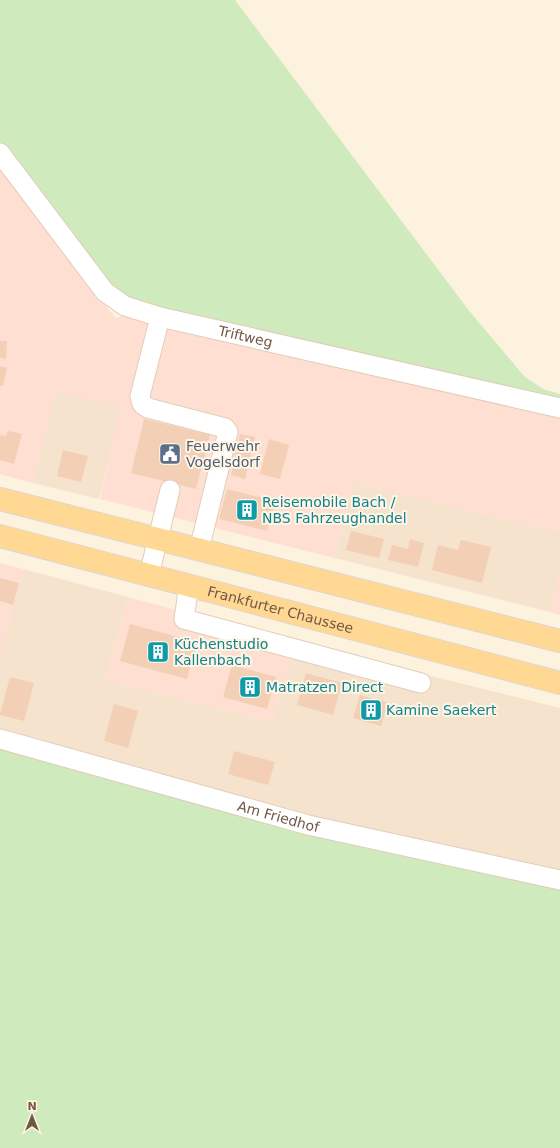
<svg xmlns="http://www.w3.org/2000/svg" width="560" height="1148" font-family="'DejaVu Sans',sans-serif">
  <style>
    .residential { fill: #f5e3cd }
    .commercial { fill: #fedfd1 }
    .green { fill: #cfeabd }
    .building { fill: #f3cfb5 }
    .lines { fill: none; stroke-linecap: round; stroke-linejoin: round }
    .minor-casing { stroke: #e1cdba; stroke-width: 21 }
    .major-casing { stroke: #ddd7d3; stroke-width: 24 }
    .minor { stroke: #fff; stroke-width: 19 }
    .major { stroke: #ffd994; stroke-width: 22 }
    .labels { text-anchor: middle; stroke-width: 4; stroke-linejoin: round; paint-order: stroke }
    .street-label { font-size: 14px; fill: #735746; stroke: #fff5e5 }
    .service-label { font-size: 14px; fill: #4e5e75; stroke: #fff5e5; text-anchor: start }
    .culture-label { font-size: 14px; fill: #0d838f; stroke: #fff5e5; text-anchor: start }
  </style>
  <rect width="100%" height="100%" fill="#fdf2de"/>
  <g class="residential">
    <polygon points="55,390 122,406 99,499 33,483"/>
    <polygon points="353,483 560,532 560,572 550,612 335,558"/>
    <polygon points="23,569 128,597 105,681 272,722 294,642 560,708 560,889 0,747 0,655"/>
  </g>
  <g class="commercial">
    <polygon points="0,165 116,319 122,315 249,343 560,417 560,532 353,483 335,558 100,499 121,406 55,391 33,483 0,474"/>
    <polygon points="0,563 23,569 0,655"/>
    <polygon points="560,572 560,615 550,612"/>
    <polygon points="128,597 294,642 272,722 105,681"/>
  </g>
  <g class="green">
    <polygon points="0,0 235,0 470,312 525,377 543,389 560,394 560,405 125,302 0,146"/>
    <polygon points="0,747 560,889 560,1148 0,1148"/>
  </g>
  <g class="building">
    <polygon points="0,341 7,341 6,359 0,358"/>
    <polygon points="0,366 7,368 3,386 0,386"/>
    <polygon points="144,419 210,435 196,489 131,473"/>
    <polygon points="8,431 22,434 14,464 0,460 0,435 6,436"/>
    <polygon points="240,434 255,437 245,479 231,475"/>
    <polygon points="269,439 289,445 280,479 260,474"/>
    <polygon points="63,450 88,456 81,482 57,476"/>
    <polygon points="227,489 275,501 267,531 219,519"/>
    <polygon points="351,531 384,539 379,558 346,550"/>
    <polygon points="410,539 424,543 418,567 388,560 392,545 408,549"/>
    <polygon points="461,540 491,547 482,583 432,570 438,545 458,550"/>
    <polygon points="0,578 19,583 13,605 0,601"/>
    <polygon points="130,624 197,642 187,679 120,661"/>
    <polygon points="232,665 276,677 267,709 223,697"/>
    <polygon points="306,673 342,683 333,715 297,705"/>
    <polygon points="10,677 34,683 24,721 0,715"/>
    <polygon points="360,695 388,703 381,726 353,718"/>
    <polygon points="114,704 138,711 128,748 104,741"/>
    <polygon points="234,751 275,762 268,785 228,774"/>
  </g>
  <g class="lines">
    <g class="minor-casing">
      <g id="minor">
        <path id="s1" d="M0,153L105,292L125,306L160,317L560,408"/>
        <polyline points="160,317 140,396 142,404 148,408 225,428 228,432 199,550"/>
        <polyline points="149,575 170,490"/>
        <polyline points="189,585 184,619 421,683"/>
        <path id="s2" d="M0,739L308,825L560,880"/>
      </g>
    </g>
    <g class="major-casing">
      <g id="major">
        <polyline points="0,499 560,641"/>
        <path id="s3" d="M0,536L560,683"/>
      </g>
    </g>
    <use href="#minor" class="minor"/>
    <use href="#major" class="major"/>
  </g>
  <defs>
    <g id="civic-square" transform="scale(1.15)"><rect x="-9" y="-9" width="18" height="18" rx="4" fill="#5c6f8a" stroke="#fff5e5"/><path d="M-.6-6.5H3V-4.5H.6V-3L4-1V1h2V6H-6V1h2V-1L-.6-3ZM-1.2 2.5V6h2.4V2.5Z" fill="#fff"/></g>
    <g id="building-square" transform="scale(1.15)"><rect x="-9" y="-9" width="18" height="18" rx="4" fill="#0f9aa8" stroke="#fff5e5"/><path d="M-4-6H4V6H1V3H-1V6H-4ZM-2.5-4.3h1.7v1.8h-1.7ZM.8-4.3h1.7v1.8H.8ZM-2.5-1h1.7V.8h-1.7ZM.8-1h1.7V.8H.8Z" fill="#fff"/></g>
  </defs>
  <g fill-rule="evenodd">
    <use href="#civic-square" x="170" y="454"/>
    <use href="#building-square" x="247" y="510"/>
    <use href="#building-square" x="158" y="652"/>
    <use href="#building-square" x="250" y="687"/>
    <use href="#building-square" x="371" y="710"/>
  </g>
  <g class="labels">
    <g class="street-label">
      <text dy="5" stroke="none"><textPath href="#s1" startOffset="323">Triftweg</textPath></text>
      <text dy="5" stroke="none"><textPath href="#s3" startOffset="290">Frankfurter Chaussee</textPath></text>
      <text dy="5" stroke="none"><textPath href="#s2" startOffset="289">Am Friedhof</textPath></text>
    </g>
    <g class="service-label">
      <text x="186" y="451">Feuerwehr<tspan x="186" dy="16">Vogelsdorf</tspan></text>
    </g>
    <g class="culture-label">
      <text x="262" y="507">Reisemobile Bach /<tspan x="262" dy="16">NBS Fahrzeughandel</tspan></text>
      <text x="174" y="649">Küchenstudio<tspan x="174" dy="16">Kallenbach</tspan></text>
      <text x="266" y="692">Matratzen Direct</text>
      <text x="386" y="715">Kamine Saekert</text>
    </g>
  </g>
  <g transform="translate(32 1116)" stroke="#fff5e5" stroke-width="3" paint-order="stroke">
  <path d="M0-3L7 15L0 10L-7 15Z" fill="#735746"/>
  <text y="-6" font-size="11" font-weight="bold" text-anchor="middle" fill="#735746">N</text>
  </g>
</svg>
